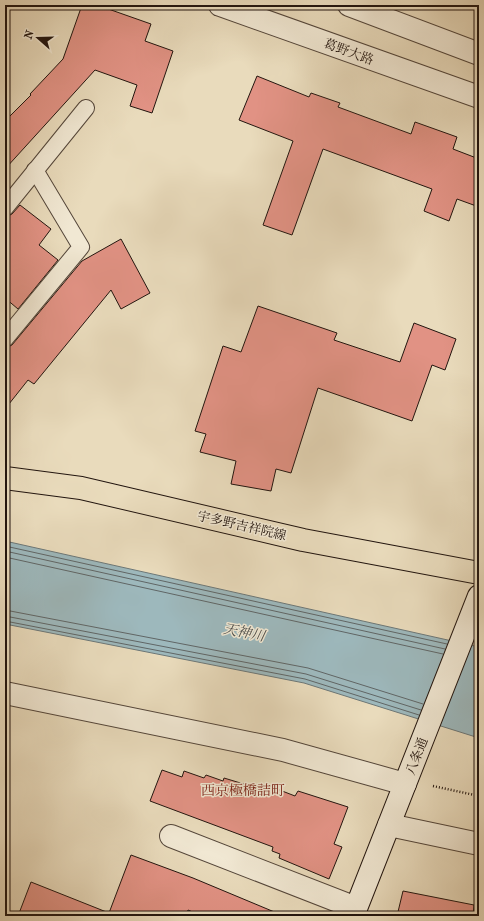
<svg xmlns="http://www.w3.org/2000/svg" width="484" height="921" font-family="'IM FELL French Canon','Noto Serif JP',serif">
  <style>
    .water { fill: #9db8bc; stroke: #6c7777 }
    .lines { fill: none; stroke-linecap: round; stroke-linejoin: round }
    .shore { stroke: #606666; stroke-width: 1 }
    .building { fill: #e19284; stroke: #22150f }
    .service-casing { stroke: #54463a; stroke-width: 18 }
    .minor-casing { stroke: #54463a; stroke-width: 24 }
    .tertiary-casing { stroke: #54463a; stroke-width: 24 }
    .secondary-casing { stroke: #22150f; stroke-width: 24 }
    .primary-casing { stroke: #22150f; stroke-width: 24 }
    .path { stroke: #22150f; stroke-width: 2.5; stroke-dasharray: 1 2; stroke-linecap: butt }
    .service { stroke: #f1e8d3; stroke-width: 16 }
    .minor { stroke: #f1e8d3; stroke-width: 22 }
    .tertiary { stroke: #f1e8d3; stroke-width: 22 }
    .secondary { stroke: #f1e8d3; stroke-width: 22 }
    .primary { stroke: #e9dbbc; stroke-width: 22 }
    .labels { text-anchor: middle; stroke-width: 3; stroke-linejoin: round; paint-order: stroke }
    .street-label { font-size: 13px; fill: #22150f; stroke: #f1e8d3 }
    .water-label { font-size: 14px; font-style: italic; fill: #4d4e4c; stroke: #f1e8d3 }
    .neighbourhood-label { font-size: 14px; fill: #7a1f14; stroke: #f1e8d3 }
  </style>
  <rect width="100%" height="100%" fill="#e9dbbc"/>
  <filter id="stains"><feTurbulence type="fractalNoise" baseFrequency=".005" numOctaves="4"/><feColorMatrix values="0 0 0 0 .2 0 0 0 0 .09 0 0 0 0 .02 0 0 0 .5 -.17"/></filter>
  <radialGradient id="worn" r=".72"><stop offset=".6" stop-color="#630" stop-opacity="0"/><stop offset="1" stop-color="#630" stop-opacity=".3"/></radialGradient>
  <polygon class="water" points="5,541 479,647 479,738 304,683 5,624"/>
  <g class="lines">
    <g class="shore">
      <polyline points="5,546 447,644"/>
      <polyline points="5,551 445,649"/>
      <polyline points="5,557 443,654"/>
      <polyline points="5,610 308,668 423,704"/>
      <polyline points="5,616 306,674 421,710"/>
      <polyline points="5,621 305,679 419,715"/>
    </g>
  </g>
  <g class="building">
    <polygon points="82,5 97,5 151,24 145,41 173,51 152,113 130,106 137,85 95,70 5,169 5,121 31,95 30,94 63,59"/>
    <polygon points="257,76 309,97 311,93 340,103 338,107 411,134 415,122 457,137 453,149 479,159 479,207 457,199 449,221 424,211 432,189 323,149 292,235 263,225 293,141 239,120"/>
    <polygon points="20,205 51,229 39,245 58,260 18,309 5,298 5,217 12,214"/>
    <polygon points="121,239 150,293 121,309 111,290 34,384 28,380 5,409 5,348 12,345 82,261"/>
    <polygon points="258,306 337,333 334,340 400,362 414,323 456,339 445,370 432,365 412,421 318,388 291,473 276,469 271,491 231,484 236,461 200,452 206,434 195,431 223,346 241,352"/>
    <polygon points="162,770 182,777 184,771 204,778 206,775 223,781 224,778 257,788 258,785 276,791 277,789 295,796 298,791 348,807 334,844 342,847 329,879 279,858 280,854 272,851 273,847 150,801"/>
    <polygon points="131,855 193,878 284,916 202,916 188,910 186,916 18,916 31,882 109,913"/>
    <polygon points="403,891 474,905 473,916 397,916"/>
  </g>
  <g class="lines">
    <g class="service-casing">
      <g id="service">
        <polyline points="5,208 86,108"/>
        <polyline points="5,339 81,247 35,170"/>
      </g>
    </g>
    <g class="minor-casing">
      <g id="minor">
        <polyline points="5,693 283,750 405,784"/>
        <polyline points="389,825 479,844"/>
        <polyline points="171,836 356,908"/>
      </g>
    </g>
    <g class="tertiary-casing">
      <g id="tertiary">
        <polyline points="220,5 479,97"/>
        <polyline points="349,5 479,54"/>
      </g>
    </g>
    <g class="secondary-casing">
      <polyline id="secondary" points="353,916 479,596"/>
    </g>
    <g class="primary-casing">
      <polyline id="primary" points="5,478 81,488 303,540 479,573"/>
    </g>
    <polyline class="path" points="433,786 479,796"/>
    <use href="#service" class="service"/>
    <use href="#minor" class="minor"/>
    <use href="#tertiary" class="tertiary"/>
    <use href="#secondary" class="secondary"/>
    <use href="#primary" class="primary"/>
  </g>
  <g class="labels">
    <g class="street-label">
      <text transform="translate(349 51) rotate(20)" y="5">葛野大路</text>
      <text transform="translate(242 525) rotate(13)" y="5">宇多野吉祥院線</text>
      <text transform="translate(416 756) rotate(-69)" y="5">八条通</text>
    </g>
    <g class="water-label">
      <text transform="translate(244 632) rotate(11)" y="5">天神川</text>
    </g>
    <g class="neighbourhood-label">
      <text x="243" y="795">西京極橋詰町</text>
    </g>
  </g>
  <rect width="484" height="921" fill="none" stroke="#e9dbbc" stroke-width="20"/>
  <rect x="6" y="6" width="472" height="909" fill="none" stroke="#22150f" stroke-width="2"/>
  <rect x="10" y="10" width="464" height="901" fill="none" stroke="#22150f"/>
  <g transform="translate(38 38) rotate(290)" stroke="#f1e8d3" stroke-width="3" paint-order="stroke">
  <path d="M0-3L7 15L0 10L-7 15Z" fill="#22150f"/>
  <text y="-6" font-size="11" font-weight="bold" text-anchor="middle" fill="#22150f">N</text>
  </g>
  <rect width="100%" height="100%" filter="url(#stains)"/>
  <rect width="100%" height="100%" fill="url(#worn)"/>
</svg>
